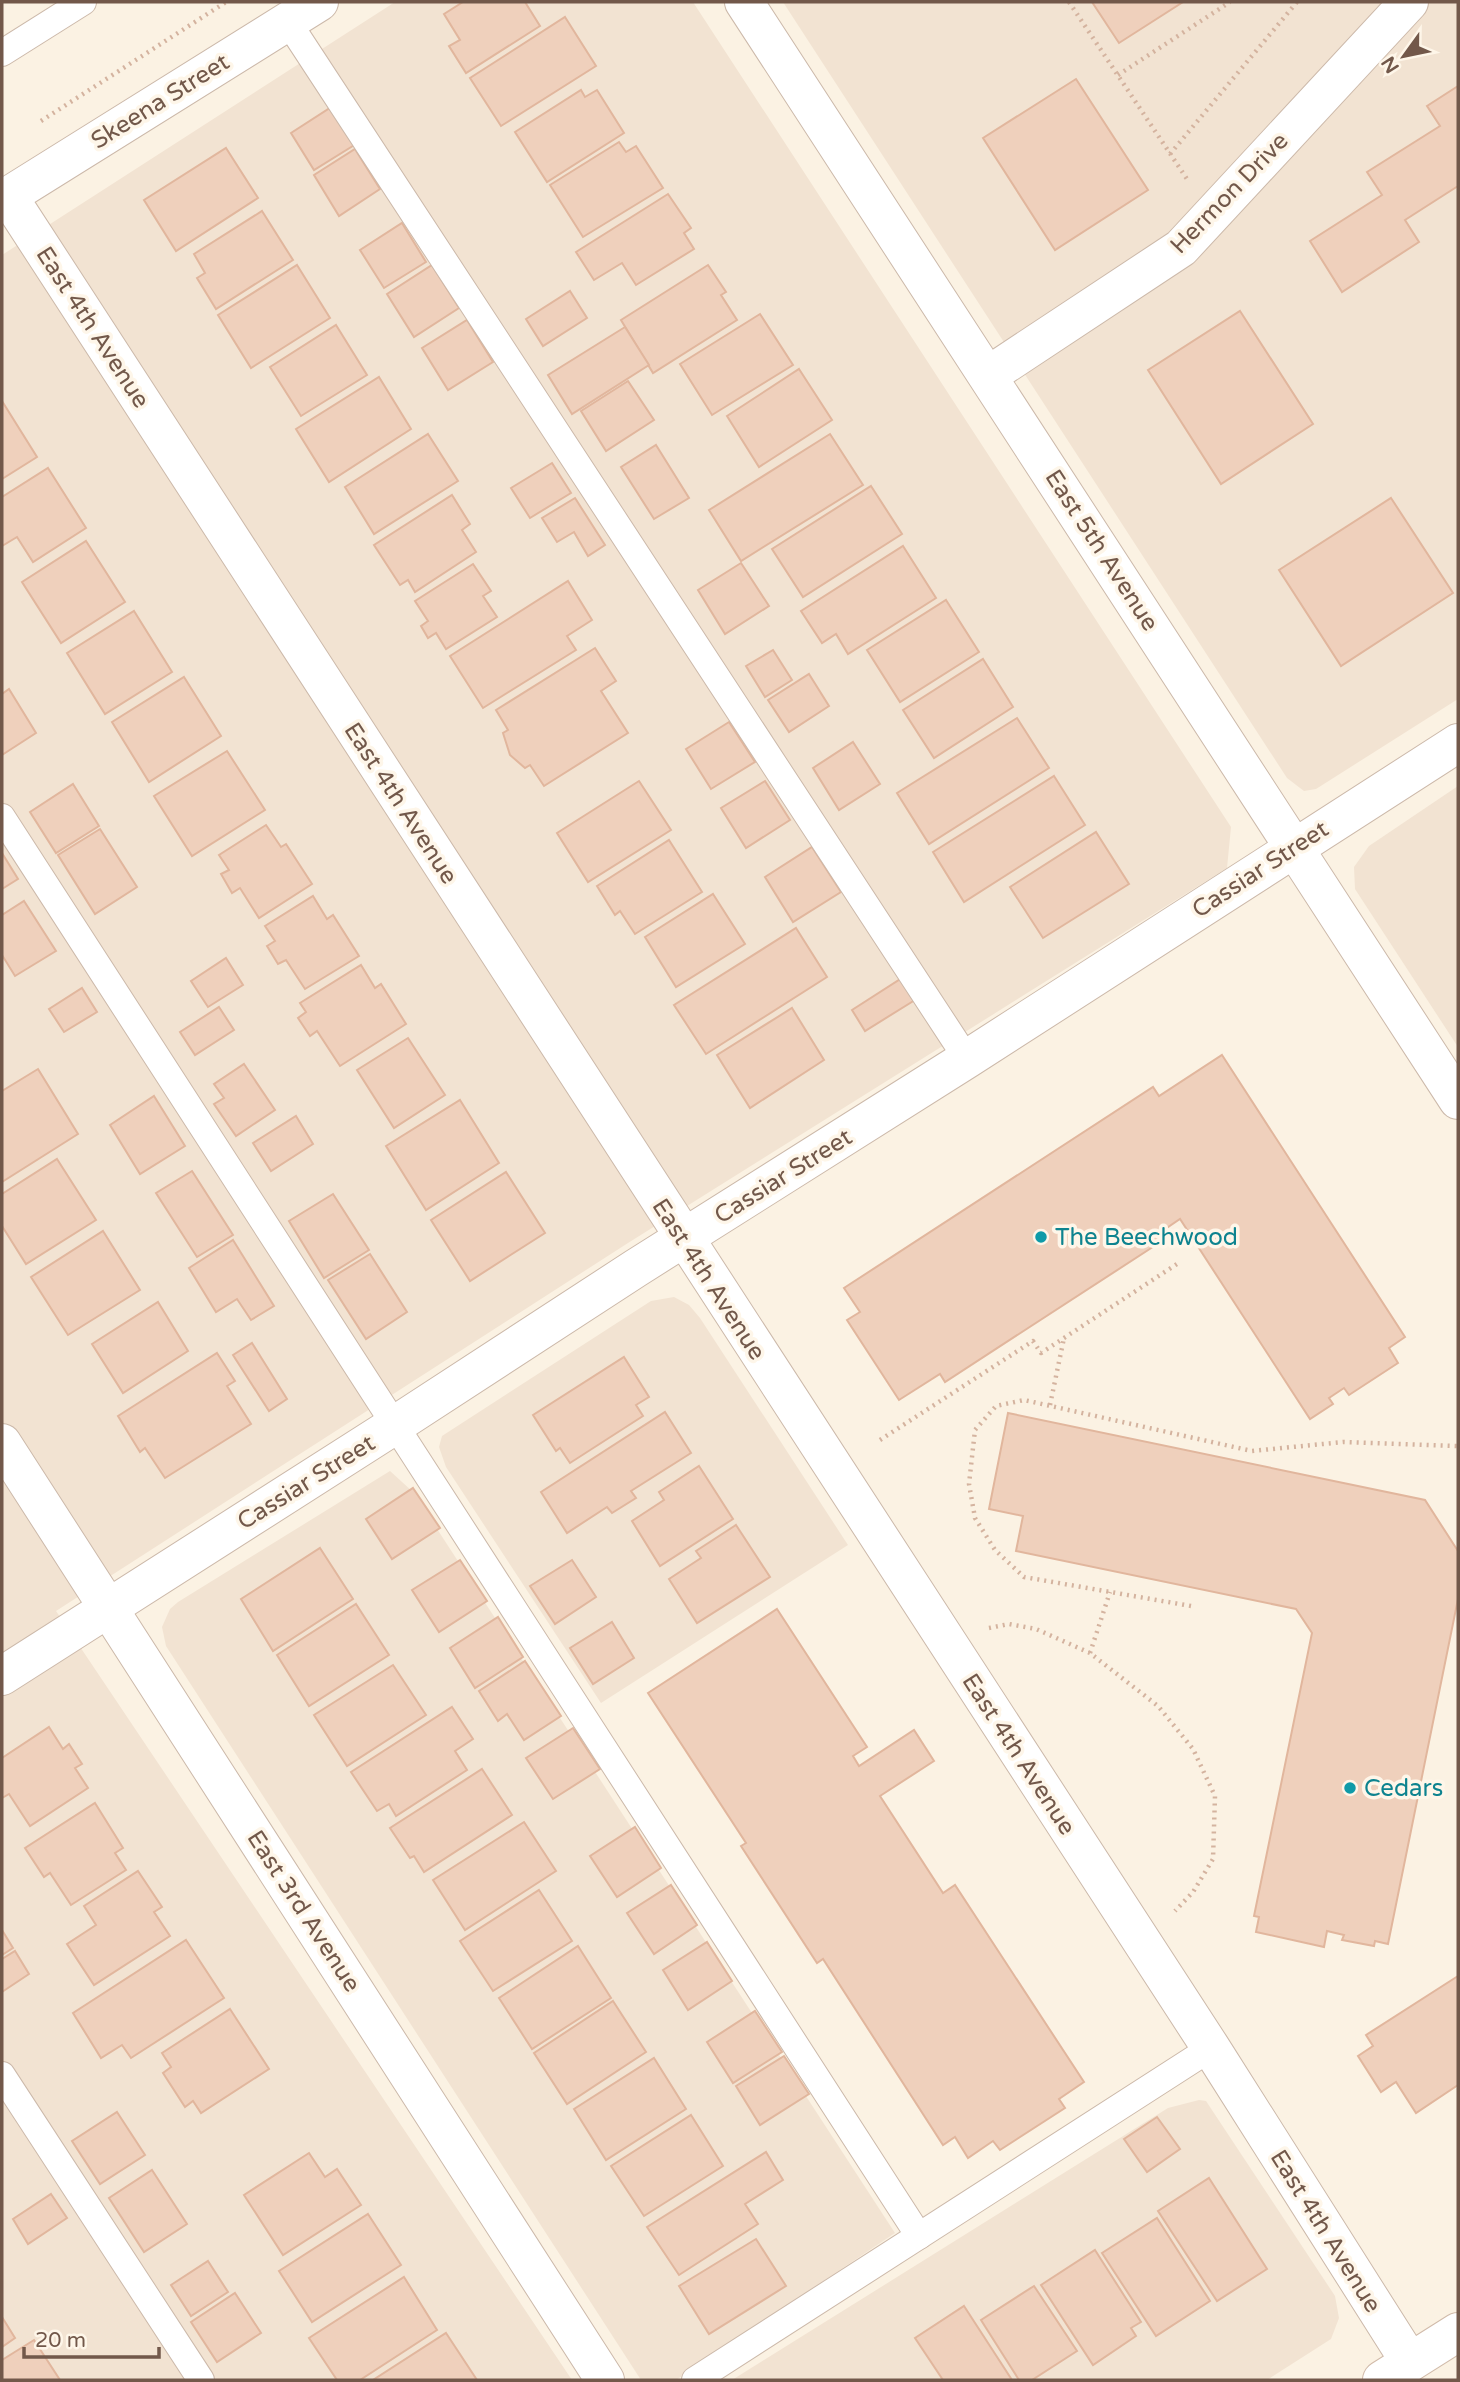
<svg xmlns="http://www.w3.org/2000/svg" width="1460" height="2382" font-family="'Varela Round',sans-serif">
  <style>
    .residential { fill: #f2e3d2 }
    .building { fill: #efd0bc; stroke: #e1b69d; stroke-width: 2 }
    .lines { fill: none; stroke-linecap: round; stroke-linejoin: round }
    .service-casing { stroke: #ccb9aa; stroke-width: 28 }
    .minor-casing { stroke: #ccb9aa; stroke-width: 40 }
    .secondary-casing { stroke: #d1bbaa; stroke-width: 40 }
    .path { stroke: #d4b39f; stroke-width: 4.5; stroke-dasharray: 2 5; stroke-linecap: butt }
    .service { stroke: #fff; stroke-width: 26 }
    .minor { stroke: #fff; stroke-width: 38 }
    .secondary { stroke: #fff; stroke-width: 38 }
    .culture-dot { fill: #0f9aa8; stroke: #fef6e9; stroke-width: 2.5 }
    .labels { text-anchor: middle; stroke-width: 7; stroke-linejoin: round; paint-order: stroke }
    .street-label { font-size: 24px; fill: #72584a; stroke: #fef6e9 }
    .culture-label { font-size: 24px; fill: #0d838f; stroke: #fef6e9; text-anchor: start }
  </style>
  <rect width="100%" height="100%" fill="#fbf2e3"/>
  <g class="residential">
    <polygon points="395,2 693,2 1231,827 1227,868 628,1243 56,1611 572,2380 2,2380 2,255"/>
    <polygon points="783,2 1458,2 1458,699 1316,789 1304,791 1287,778"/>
    <polygon points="1458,786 1458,1047 1355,889 1354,867 1369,846"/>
    <polygon points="674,1297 689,1305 700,1318 848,1545 601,1703 446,1467 439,1447 442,1436 651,1301"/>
    <polygon points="390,1471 413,1492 895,2233 676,2380 641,2380 166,1646 162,1627 170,1609 178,1602"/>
    <polygon points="1199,2100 1206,2101 1335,2296 1339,2318 1331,2339 1267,2380 732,2380 1168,2108"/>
  </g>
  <g class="building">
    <polygon points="463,2 525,2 540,26 466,73 449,46 460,40 444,14"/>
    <polygon points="1092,2 1183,2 1119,43"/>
    <polygon points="565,17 596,66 501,126 470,78"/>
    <polygon points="1076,79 1148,190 1055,250 983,138"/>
    <polygon points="1458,86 1458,186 1405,220 1419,242 1342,292 1310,241 1382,195 1367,172 1440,126 1427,106"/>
    <polygon points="581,90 585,97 597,90 624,133 547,182 515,132"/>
    <polygon points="333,106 356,144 314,170 291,133"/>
    <polygon points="619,142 626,152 636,146 663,188 583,237 550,185"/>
    <polygon points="226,148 258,198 176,251 144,200"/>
    <polygon points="355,149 380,189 339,216 314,175"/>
    <polygon points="668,194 691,228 684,233 694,249 636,285 622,263 594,280 576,252"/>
    <polygon points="262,211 293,260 216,309 197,278 205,273 194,254"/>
    <polygon points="402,223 426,262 384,288 360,250"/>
    <polygon points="297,265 330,318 251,368 218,315"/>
    <polygon points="432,265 459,308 414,337 387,294"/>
    <polygon points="708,265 726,292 721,295 737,320 653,373 621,320"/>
    <polygon points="570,291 587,318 543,346 526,319"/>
    <polygon points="1240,311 1313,424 1221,484 1148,370"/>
    <polygon points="760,314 793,365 712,415 680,364"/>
    <polygon points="467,320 493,362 448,390 422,348"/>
    <polygon points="336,325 367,375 301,416 270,367"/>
    <polygon points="625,327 649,365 572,414 548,375"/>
    <polygon points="799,369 832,420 759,467 727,416"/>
    <polygon points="379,377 411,429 329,482 296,429"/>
    <polygon points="628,381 654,420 606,451 581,411"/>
    <polygon points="2,401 37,457 2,479"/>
    <polygon points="428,434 458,481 374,534 345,487"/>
    <polygon points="830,434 863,485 741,561 709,510"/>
    <polygon points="656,445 689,498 654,519 621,467"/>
    <polygon points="552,463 571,493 530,518 511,488"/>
    <polygon points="48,468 86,528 33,562 17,537 2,546 2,497"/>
    <polygon points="871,486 902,534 803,597 772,549"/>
    <polygon points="452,495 470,524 462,530 476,552 415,592 408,580 400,585 374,545"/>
    <polygon points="575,498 605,545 588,556 574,532 557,542 542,518"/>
    <polygon points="1391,498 1453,593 1341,666 1279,570"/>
    <polygon points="86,541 125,602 61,643 22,582"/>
    <polygon points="903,546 936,598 848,654 836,634 822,643 801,611"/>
    <polygon points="741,563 769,606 725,634 698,590"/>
    <polygon points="473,564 491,591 483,596 497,617 446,649 436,633 428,638 421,626 428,621 415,601"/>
    <polygon points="568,581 592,620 567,636 576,650 483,708 450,656"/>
    <polygon points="946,600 979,652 900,702 867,650"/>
    <polygon points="134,611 172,672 105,714 67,653"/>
    <polygon points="595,648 616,681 601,691 628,733 544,786 530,765 525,768 510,755 503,733 508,730 496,710"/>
    <polygon points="773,650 792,680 765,697 746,666"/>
    <polygon points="983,659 1013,707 934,758 903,710"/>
    <polygon points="809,674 829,706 789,732 768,700"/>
    <polygon points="184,677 221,736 149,782 112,722"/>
    <polygon points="9,689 36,733 2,755 2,694"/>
    <polygon points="1017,718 1049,768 929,844 897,793"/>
    <polygon points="729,722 755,762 711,789 686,749"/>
    <polygon points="853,742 880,784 839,810 813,768"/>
    <polygon points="227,751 265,810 192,856 154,796"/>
    <polygon points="1054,776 1085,825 964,902 933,852"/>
    <polygon points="639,781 671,830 588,882 557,833"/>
    <polygon points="765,781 790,820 746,848 721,808"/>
    <polygon points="73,784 99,826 56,853 30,812"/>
    <polygon points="266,825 281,847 286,844 312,884 259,918 240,888 232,893 221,874 229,870 219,855"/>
    <polygon points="100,829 137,887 95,914 58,855"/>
    <polygon points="1096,832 1129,884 1043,938 1010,887"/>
    <polygon points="669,840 702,892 635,934 620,911 615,915 597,886"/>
    <polygon points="812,847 841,892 793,922 765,877"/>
    <polygon points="2,853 18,879 2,889"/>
    <polygon points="713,894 745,944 676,987 645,937"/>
    <polygon points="313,896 327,919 333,915 359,956 305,989 286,960 278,964 267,946 275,941 265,926"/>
    <polygon points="24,901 56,951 15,976 2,955 2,915"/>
    <polygon points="796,928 827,977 706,1054 674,1005"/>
    <polygon points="226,958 243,985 208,1007 191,981"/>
    <polygon points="361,965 375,988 381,984 406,1024 340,1066 317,1031 310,1036 298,1018 306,1012 300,1003"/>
    <polygon points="902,978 915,1000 865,1031 852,1010"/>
    <polygon points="82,988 97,1012 64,1032 49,1009"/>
    <polygon points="219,1007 234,1030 195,1055 180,1032"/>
    <polygon points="792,1008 824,1060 750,1108 717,1055"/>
    <polygon points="408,1038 445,1095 394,1128 357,1070"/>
    <polygon points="1222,1055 1405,1337 1389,1348 1398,1363 1349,1395 1344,1388 1329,1398 1333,1404 1310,1419 1180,1219 1158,1234 1162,1241 945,1382 940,1374 899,1400 847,1320 860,1312 844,1288 1153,1087 1159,1096"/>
    <polygon points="244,1064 275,1110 236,1136 214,1104 224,1098 214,1084"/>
    <polygon points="38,1069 78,1134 2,1182 2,1091"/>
    <polygon points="154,1096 185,1146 140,1174 110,1125"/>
    <polygon points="460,1100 499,1163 426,1210 386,1146"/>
    <polygon points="296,1116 313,1144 271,1171 253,1143"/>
    <polygon points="57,1159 96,1220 26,1264 2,1226 2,1194"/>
    <polygon points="192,1171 233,1235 197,1257 156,1193"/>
    <polygon points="506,1172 545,1233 470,1281 431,1220"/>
    <polygon points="333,1194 369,1250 324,1278 289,1221"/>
    <polygon points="103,1231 140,1290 68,1335 31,1277"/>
    <polygon points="233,1240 274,1306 251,1320 237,1299 216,1312 189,1268"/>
    <polygon points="370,1254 407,1312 366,1339 328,1280"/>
    <polygon points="158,1302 188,1351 123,1393 92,1344"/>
    <polygon points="252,1343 287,1399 269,1411 233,1355"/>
    <polygon points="217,1353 235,1381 227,1386 251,1424 165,1478 145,1448 140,1452 118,1416"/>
    <polygon points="624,1357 649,1397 636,1405 643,1416 570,1463 560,1448 556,1451 533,1415"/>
    <polygon points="665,1412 691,1453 631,1491 636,1498 612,1513 607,1507 567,1533 541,1492"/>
    <polygon points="1008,1413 1425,1500 1458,1551 1458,1599 1388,1944 1375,1941 1374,1946 1342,1940 1344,1935 1327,1931 1324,1947 1256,1932 1259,1917 1254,1916 1312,1633 1296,1609 1016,1551 1023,1516 989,1509"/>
    <polygon points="699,1466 733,1519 660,1566 632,1521 664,1500 659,1492"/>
    <polygon points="413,1488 440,1528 392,1559 366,1519"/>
    <polygon points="736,1525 770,1577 697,1623 669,1579 701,1558 696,1551"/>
    <polygon points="320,1548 353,1599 273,1651 241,1599"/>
    <polygon points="460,1560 487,1601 439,1632 412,1590"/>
    <polygon points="572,1560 596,1597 555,1624 530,1586"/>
    <polygon points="356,1604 389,1655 309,1706 277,1655"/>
    <polygon points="777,1609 867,1747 853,1756 859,1766 914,1730 934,1761 880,1796 943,1893 955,1885 1084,2082 1059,2099 1065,2108 1000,2150 993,2141 968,2158 955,2137 943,2145 823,1959 817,1963 741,1846 746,1843 648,1693"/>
    <polygon points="498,1617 523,1657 475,1688 450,1648"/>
    <polygon points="612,1622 634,1658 593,1684 570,1648"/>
    <polygon points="525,1661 561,1716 524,1740 507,1714 498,1721 479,1691"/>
    <polygon points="393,1665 426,1715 347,1766 314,1715"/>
    <polygon points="452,1707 473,1739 455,1751 467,1770 396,1816 389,1804 377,1811 351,1772"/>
    <polygon points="49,1727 63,1749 69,1744 82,1764 75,1768 88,1788 30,1826 9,1794 2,1798 2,1758"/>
    <polygon points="573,1728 600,1769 553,1799 526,1758"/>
    <polygon points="482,1769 512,1815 424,1872 414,1856 410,1858 390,1828"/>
    <polygon points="95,1803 123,1848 115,1853 126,1870 71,1905 50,1873 44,1877 25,1848"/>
    <polygon points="524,1822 556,1871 465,1930 433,1880"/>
    <polygon points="635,1827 661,1868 617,1897 590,1856"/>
    <polygon points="138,1871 162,1907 154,1912 170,1936 94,1985 67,1944 96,1925 84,1906"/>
    <polygon points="671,1885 697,1925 654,1954 627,1913"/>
    <polygon points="539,1890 572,1941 493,1991 460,1941"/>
    <polygon points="2,1930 13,1948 2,1955"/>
    <polygon points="186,1940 224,1998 131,2058 122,2045 101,2058 73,2013"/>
    <polygon points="707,1942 732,1981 688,2010 663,1970"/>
    <polygon points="578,1946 611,1998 532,2049 499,1998"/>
    <polygon points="15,1951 29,1974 2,1992 2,1959"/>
    <polygon points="1458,1976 1458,2085 1416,2113 1396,2082 1381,2092 1358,2056 1373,2046 1366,2035"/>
    <polygon points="613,2001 646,2052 567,2104 534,2053"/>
    <polygon points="230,2009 269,2069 201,2113 193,2101 185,2107 163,2073 171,2067 162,2053"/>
    <polygon points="755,2011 782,2052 733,2083 707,2042"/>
    <polygon points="784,2056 809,2094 760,2125 736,2086"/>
    <polygon points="654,2058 686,2109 606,2160 574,2109"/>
    <polygon points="117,2112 145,2155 100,2184 72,2141"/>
    <polygon points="691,2115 723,2166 644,2216 611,2166"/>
    <polygon points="1157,2117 1180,2149 1147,2172 1124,2139"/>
    <polygon points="766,2152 783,2180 745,2204 758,2224 679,2275 647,2227"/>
    <polygon points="309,2153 325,2177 337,2169 361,2205 283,2255 244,2195"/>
    <polygon points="152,2170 187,2224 144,2252 109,2198"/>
    <polygon points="1209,2178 1267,2269 1217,2301 1158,2211"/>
    <polygon points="51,2194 67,2218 28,2244 13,2219"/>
    <polygon points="368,2214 401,2265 312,2322 279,2271"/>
    <polygon points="1157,2218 1210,2301 1156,2336 1102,2253"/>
    <polygon points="756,2239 786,2286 709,2334 679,2286"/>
    <polygon points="1095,2250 1141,2322 1131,2328 1136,2336 1093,2365 1041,2285"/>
    <polygon points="208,2261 228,2292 191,2316 171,2285"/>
    <polygon points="404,2277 437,2330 360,2380 337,2380 309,2338"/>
    <polygon points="1034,2286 1077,2351 1032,2380 1019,2380 981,2320"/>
    <polygon points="235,2293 261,2333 217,2362 191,2322"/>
    <polygon points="964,2306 1012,2380 943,2380 915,2338"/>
    <polygon points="2,2317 15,2338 2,2347"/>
    <polygon points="446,2333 477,2380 373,2380"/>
    <polygon points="34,2340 60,2380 2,2380 2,2360"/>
  </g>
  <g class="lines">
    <g class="service-casing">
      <g id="service">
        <polyline points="288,22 967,1059"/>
        <polyline points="2,53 83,2"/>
        <polyline points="2,817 919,2236"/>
        <polyline points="2,2075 201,2380"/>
        <polyline points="695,2380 1211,2048"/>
      </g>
    </g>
    <g class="minor-casing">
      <g id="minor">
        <polyline points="744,2 1458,1100"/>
        <polyline points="8,196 1211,2048 1410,2362"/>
        <polyline points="2,200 319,2"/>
        <polyline points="989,375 1181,248 1409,2"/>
        <polyline points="2,1443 605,2380"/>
        <polyline points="2,1676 395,1425 636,1268 967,1059 1458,743"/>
      </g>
    </g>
    <g class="secondary-casing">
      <polyline id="secondary" points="1382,2380 1458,2332"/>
    </g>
    <g class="path">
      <polyline points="1069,2 1187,179"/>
      <polyline points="1118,75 1230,2"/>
      <polyline points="41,121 226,2"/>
      <polyline points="1170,154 1297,2"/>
      <polyline points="1050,1405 1064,1338"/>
      <polyline points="880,1440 1033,1341 1041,1353 1180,1262"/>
      <polyline points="1191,1606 1024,1577 995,1550 975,1518 969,1484 975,1430 996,1406 1024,1400 1252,1451 1343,1442 1458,1446"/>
      <polyline points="989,1628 1009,1624 1036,1629 1090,1653 1158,1706 1193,1749 1215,1796 1213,1859 1193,1892 1175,1911"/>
      <polyline points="1090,1653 1110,1592"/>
    </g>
    <use href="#service" class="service"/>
    <use href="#minor" class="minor"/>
    <use href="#secondary" class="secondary"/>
  </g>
  <g class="culture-dot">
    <circle cx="1041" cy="1237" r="7"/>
    <circle cx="1350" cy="1788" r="7"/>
  </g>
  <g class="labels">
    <g class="street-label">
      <text transform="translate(160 101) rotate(-32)" y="8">Skeena Street</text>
      <text transform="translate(1229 193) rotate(-46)" y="8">Hermon Drive</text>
      <text transform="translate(93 327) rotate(57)" y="8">East 4th Avenue</text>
      <text transform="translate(1102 550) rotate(57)" y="8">East 5th Avenue</text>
      <text transform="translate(401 803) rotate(57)" y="8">East 4th Avenue</text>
      <text transform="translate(1260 869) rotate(-33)" y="8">Cassiar Street</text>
      <text transform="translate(783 1176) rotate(-32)" y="8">Cassiar Street</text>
      <text transform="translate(709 1279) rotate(57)" y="8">East 4th Avenue</text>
      <text transform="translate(306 1482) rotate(-32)" y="8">Cassiar Street</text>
      <text transform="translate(1019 1754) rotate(57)" y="8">East 4th Avenue</text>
      <text transform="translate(304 1911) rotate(57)" y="8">East 3rd Avenue</text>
      <text transform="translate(1326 2231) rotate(58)" y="8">East 4th Avenue</text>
    </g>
    <g class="culture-label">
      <text x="1055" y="1245">The Beechwood</text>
      <text x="1364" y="1796">Cedars</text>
    </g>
  </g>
  <rect width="1460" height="2382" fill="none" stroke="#72584a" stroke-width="7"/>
  <g transform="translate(1404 56) rotate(237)" stroke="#fef6e9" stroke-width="5" paint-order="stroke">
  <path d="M0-5L12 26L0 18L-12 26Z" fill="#72584a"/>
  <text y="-10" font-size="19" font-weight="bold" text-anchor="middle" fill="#72584a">N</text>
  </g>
  <path d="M24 2347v10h135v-10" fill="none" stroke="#72584a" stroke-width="3.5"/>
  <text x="35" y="2347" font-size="21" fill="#72584a" stroke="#fef6e9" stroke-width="5" paint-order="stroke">20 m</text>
</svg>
